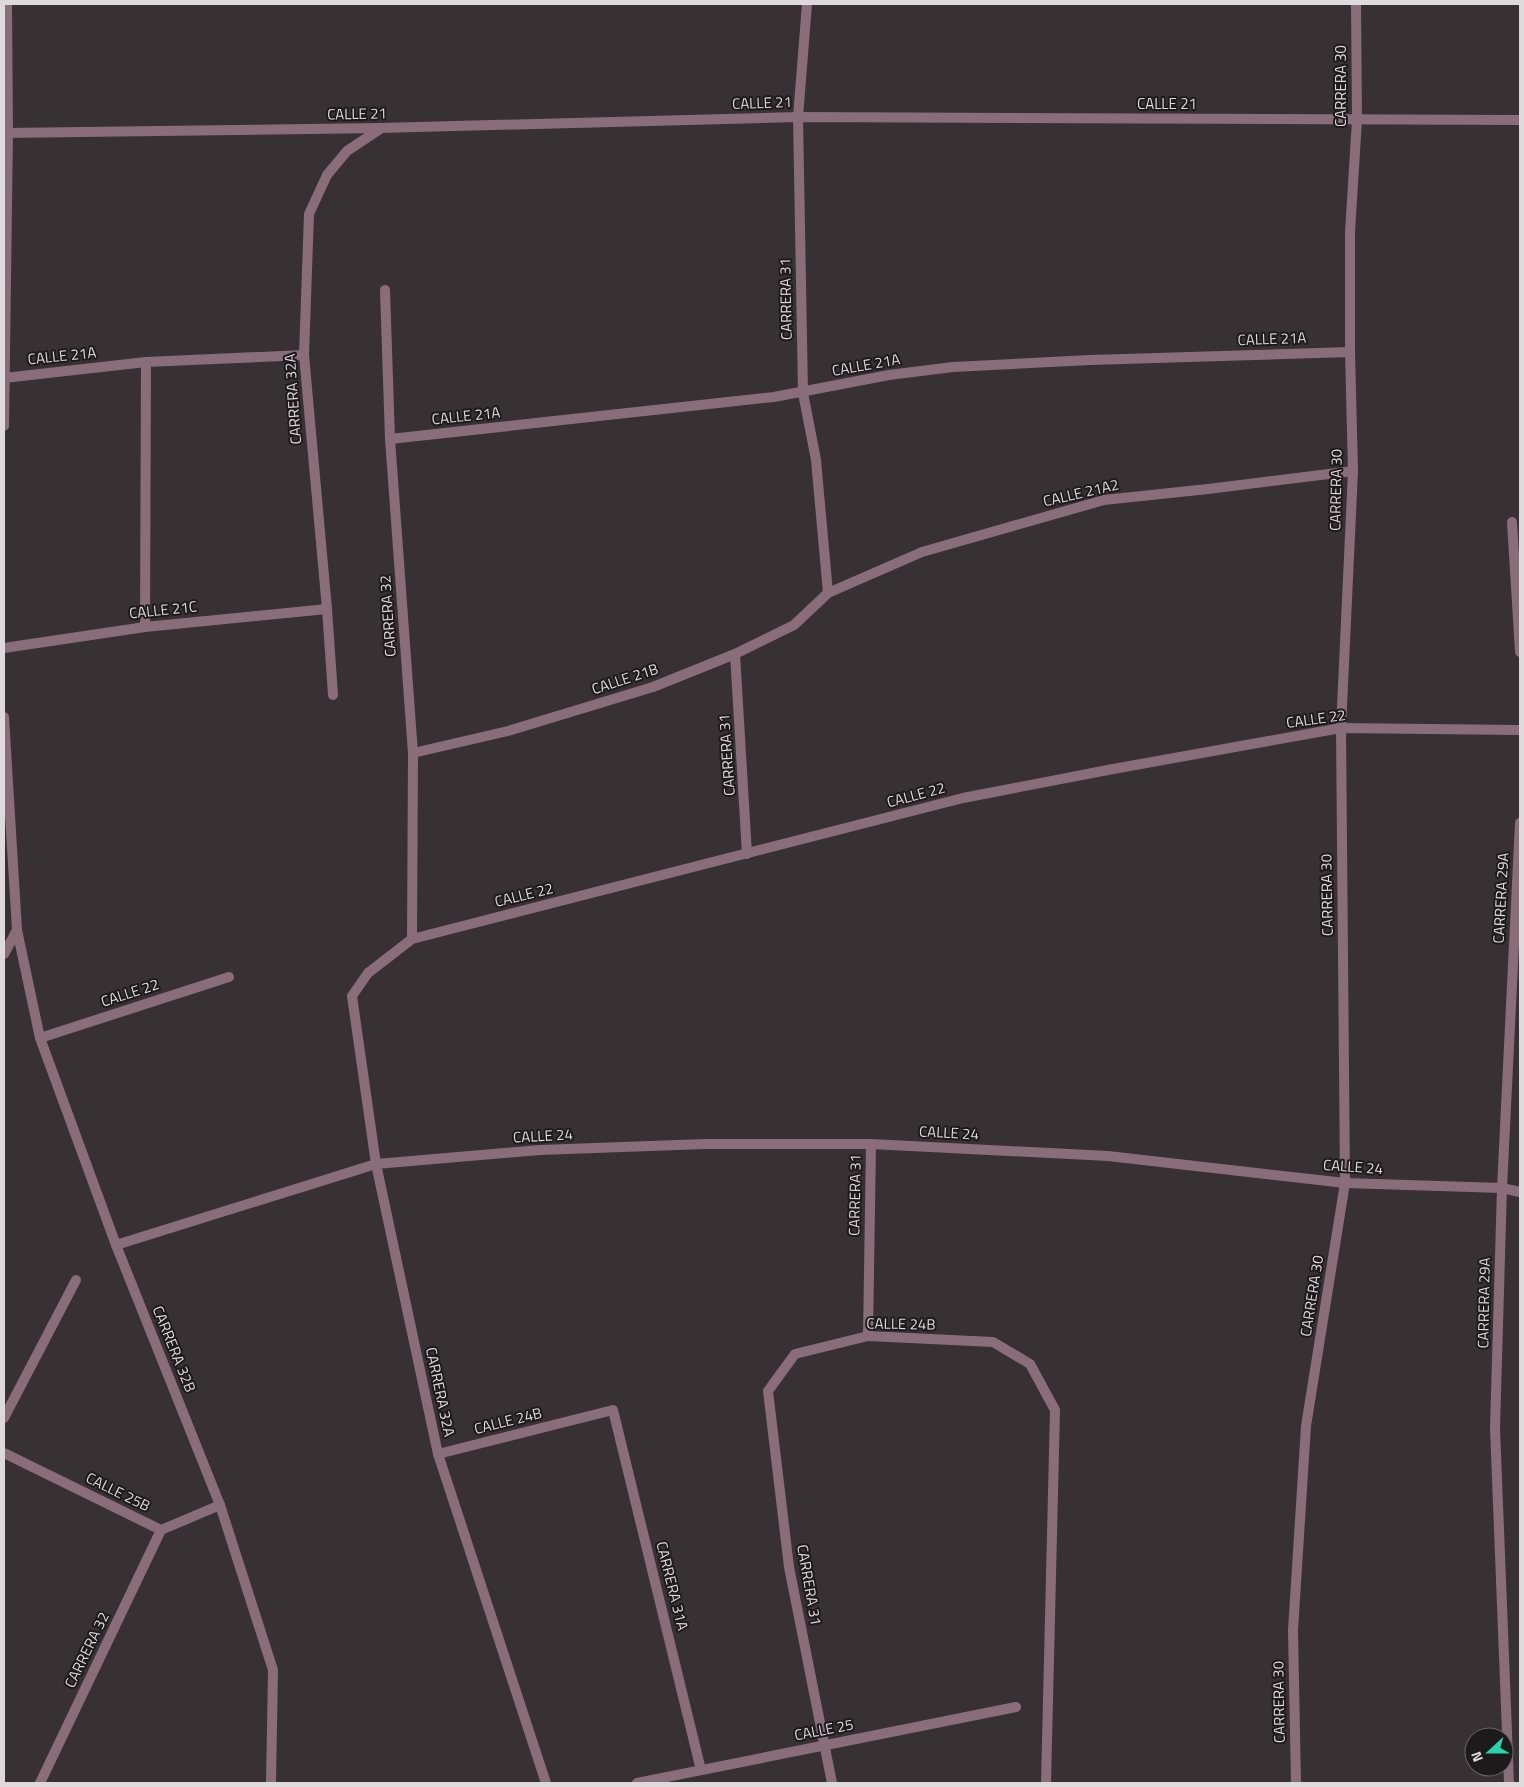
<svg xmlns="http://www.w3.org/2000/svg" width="1524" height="1787" font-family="'Titillium Web',sans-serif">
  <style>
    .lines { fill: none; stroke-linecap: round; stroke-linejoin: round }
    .minor { stroke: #896d78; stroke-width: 10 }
    .labels { text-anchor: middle; stroke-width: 4; stroke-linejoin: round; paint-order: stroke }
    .street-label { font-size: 15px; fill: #dedadc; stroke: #1d1a1b }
  </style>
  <rect width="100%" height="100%" fill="#373133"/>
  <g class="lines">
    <g class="minor">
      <polyline points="807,4 798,117 803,393 816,460 828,593"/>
      <polyline points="4,133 380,128 798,117 1520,120"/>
      <polyline points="385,290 390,439 413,753 412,939"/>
      <polyline points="4,378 146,362 304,355"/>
      <polyline points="4,426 8,133 7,4"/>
      <polyline points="390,439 774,397 889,375 953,367 1090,360 1350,352"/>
      <polyline points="1512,522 1520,652"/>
      <polyline points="145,627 146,362"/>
      <polyline points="4,648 145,627 327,609"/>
      <polyline points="735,654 747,854"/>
      <polyline points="333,695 327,609 304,355 309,214 327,175 347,151 380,129"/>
      <polyline points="4,717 17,930 40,1038 116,1245 220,1505 273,1670 271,1783"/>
      <polyline points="413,753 508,731 653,687 735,654 794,625 828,593 922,552 1104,500 1208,489 1353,471"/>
      <polyline points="4,954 17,930"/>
      <polyline points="40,1038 229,977"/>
      <polyline points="116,1245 376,1164 540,1150 705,1144 871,1144 1108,1156 1345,1183 1502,1188 1520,1192"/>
      <polyline points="868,1336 871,1144"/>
      <polyline points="4,1418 76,1280"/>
      <polyline points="4,1453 161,1530 220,1505"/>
      <polyline points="438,1454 613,1410 701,1770"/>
      <polyline points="40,1783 161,1530"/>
      <polyline points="546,1783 438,1454 376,1164 352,996 368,973 412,939 963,798 1113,769 1341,728 1520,730"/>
      <polyline points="637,1783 1016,1707"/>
      <polyline points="832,1783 789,1567 768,1391 795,1354 868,1336 993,1342 1030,1364 1055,1410 1046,1783"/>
      <polyline points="1296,1783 1293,1630 1306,1426 1345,1183 1341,728 1353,471 1350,352 1350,232 1357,120 1356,4"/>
      <polyline points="1509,1783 1495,1428 1502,1188 1520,823"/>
    </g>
  </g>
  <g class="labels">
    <g class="street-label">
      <text transform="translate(1341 86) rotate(-90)" y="5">CARRERA 30</text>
      <text transform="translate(762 103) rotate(-2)" y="5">CALLE 21</text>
      <text x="1167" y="109">CALLE 21</text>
      <text transform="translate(357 114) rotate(-1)" y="5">CALLE 21</text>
      <text transform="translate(786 299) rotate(-91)" y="5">CARRERA 31</text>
      <text transform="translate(1272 339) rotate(-2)" y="5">CALLE 21A</text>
      <text transform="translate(62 356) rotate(-6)" y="5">CALLE 21A</text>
      <text transform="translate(866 365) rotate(-10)" y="5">CALLE 21A</text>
      <text transform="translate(293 399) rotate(-94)" y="5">CARRERA 32A</text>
      <text transform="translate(466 416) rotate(-6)" y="5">CALLE 21A</text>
      <text transform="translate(1336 490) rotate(-89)" y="5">CARRERA 30</text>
      <text transform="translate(1081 493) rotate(-13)" y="5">CALLE 21A2</text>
      <text transform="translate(163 610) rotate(-6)" y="5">CALLE 21C</text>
      <text transform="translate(388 616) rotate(-94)" y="5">CARRERA 32</text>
      <text transform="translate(625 679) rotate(-18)" y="5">CALLE 21B</text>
      <text transform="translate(1316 719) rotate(-8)" y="5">CALLE 22</text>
      <text transform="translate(727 755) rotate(-94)" y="5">CARRERA 31</text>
      <text transform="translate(916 795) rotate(-15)" y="5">CALLE 22</text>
      <text transform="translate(524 895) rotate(-14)" y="5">CALLE 22</text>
      <text transform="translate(1327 895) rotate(-91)" y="5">CARRERA 30</text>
      <text transform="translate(1501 898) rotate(-87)" y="5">CARRERA 29A</text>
      <text transform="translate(130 993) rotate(-18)" y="5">CALLE 22</text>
      <text transform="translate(949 1133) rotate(3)" y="5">CALLE 24</text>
      <text transform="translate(543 1136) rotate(-3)" y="5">CALLE 24</text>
      <text transform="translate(1353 1167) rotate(4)" y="5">CALLE 24</text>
      <text transform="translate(855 1195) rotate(-89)" y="5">CARRERA 31</text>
      <text transform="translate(1312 1296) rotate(-81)" y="5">CARRERA 30</text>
      <text transform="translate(1484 1303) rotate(-89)" y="5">CARRERA 29A</text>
      <text transform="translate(901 1324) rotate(1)" y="5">CALLE 24B</text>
      <text transform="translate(174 1349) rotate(68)" y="5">CARRERA 32B</text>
      <text transform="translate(440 1392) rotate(78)" y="5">CARRERA 32A</text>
      <text transform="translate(508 1421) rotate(-14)" y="5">CALLE 24B</text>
      <text transform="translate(118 1492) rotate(26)" y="5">CALLE 25B</text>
      <text transform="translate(809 1585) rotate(80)" y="5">CARRERA 31</text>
      <text transform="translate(672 1586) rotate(76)" y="5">CARRERA 31A</text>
      <text transform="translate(87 1650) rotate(-64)" y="5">CARRERA 32</text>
      <text transform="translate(1279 1702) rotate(-91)" y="5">CARRERA 30</text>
      <text transform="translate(824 1730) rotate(-11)" y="5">CALLE 25</text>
    </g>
  </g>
  <rect width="1524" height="1787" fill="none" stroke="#dedadc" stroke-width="10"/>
  <g transform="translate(1489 1752) rotate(249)"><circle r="24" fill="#1d1a1b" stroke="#6a6768"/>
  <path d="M0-4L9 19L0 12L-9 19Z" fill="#26d5ae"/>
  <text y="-8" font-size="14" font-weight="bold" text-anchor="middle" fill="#dedadc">N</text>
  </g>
</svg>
